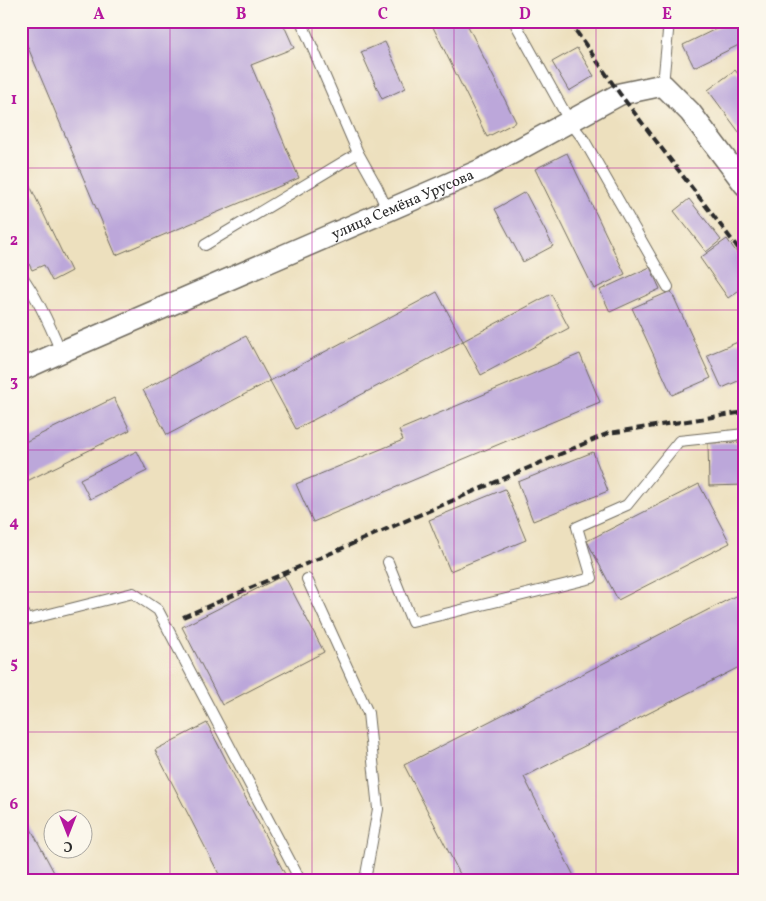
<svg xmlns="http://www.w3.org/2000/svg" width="766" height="901" font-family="Vollkorn,serif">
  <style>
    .building { fill: #bca7da }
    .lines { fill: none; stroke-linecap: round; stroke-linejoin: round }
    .lane-casing { stroke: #6f6a5e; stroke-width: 12 }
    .street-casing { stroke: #6f6a5e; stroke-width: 24 }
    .lane { stroke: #fff; stroke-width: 10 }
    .street { stroke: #fff; stroke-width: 21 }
    .rail { stroke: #2b2b2b; stroke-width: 4; stroke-dasharray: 8 4; stroke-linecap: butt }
    .grid { fill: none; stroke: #b5179e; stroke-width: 1; stroke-opacity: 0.55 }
    .labels { text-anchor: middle; stroke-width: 4.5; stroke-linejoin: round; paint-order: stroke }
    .street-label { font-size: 15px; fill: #2b2b2b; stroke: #fbf7ec }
    .neatline { fill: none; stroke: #b5179e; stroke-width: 2 }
    .grid-label { font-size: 16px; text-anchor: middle; font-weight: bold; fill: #b5179e }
  </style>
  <rect width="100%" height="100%" fill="#fbf7ec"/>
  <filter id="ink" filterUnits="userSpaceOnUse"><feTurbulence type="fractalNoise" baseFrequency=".02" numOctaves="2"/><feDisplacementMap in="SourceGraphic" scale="10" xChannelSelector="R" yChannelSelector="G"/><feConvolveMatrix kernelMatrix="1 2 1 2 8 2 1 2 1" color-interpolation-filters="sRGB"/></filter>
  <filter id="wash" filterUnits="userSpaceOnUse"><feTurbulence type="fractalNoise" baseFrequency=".0096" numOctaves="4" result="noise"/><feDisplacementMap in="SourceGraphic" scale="20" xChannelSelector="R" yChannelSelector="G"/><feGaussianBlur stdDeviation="1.12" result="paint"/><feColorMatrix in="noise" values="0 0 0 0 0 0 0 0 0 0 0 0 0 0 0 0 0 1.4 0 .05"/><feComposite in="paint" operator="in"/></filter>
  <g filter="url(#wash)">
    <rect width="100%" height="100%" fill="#ede0be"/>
    <g id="blocks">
      <g class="building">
        <polygon points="21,21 282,21 294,48 251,65 299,178 116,255 21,31"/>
        <polygon points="430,21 473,21 467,24 516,122 487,137"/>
        <polygon points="732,21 745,21 745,42 694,67 683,45"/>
        <polygon points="385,42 406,88 382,99 361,52"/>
        <polygon points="577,48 594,76 569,91 552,62"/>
        <polygon points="735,70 745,83 745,140 708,90"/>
        <polygon points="567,153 625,274 594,289 535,169"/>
        <polygon points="21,167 71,271 52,281 44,265 32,270 21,248"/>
        <polygon points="525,192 553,246 523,262 495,209"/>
        <polygon points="689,199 721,240 706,252 674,211"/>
        <polygon points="727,239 745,264 745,286 728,298 700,258"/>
        <polygon points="650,267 660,289 610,312 600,290"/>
        <polygon points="671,291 711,378 672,395 632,308"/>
        <polygon points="437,292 463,341 551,294 569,328 481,375 463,341 296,429 270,381"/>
        <polygon points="246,336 270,381 167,435 143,390"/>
        <polygon points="745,339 745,378 722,388 707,355"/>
        <polygon points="580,354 600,402 313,522 296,484 403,440 399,430"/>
        <polygon points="114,398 130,430 21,484 21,444"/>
        <polygon points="745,442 745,485 709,486 708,443"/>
        <polygon points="137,451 147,471 90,499 80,479"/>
        <polygon points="593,452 608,491 533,521 518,482"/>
        <polygon points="699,484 730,543 618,600 587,541"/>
        <polygon points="505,489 526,540 450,571 429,520"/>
        <polygon points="284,575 324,652 222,705 182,627"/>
        <polygon points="745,591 745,664 524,777 576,880 463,880 404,765"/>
        <polygon points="207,723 288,880 222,880 155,750"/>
        <polygon points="21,810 58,880 21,880"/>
      </g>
    </g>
  </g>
  <g filter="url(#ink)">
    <use href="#blocks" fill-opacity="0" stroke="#6f6a5e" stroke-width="1"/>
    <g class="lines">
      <g class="lane-casing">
        <g id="lane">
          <polyline points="301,21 358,153 377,187 387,210"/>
          <polyline points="514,21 570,122 584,140 668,287"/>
          <polyline points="663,85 669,21"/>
          <polyline points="205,245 358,153"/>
          <path d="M21,275C38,298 50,325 61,352"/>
          <polyline points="388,562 412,622 592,578 577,527 627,505 679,441 745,434"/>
          <polyline points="307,579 368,713 378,809 365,880"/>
          <polyline points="21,608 26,620"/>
          <polyline points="21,623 26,620 133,593 158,610 300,880"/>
        </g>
      </g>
      <g class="street-casing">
        <g id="street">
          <path id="s1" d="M21,370L61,352L481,170L620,94L663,85L690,112L745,185"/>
        </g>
      </g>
      <use href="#lane" class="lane"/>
      <use href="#street" class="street"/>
      <g class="rail">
        <polyline points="569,21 620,94 745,257"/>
        <polyline points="183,617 609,433 745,412"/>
      </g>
    </g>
  </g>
  <path class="grid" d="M170,21V880M312,21V880M454,21V880M596,21V880M21,168H745M21,310H745M21,450H745M21,592H745M21,732H745"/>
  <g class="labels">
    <g class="street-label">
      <text dy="5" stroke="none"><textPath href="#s1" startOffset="416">улица Семёна Урусова</textPath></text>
    </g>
  </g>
  <rect width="766" height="901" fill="none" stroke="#fbf7ec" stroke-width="55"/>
  <g transform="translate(68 834) rotate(180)"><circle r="24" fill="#fbf7ec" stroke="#a8a59f"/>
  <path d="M0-4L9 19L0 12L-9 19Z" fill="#b5179e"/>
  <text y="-8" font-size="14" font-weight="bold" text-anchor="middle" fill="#2b2b2b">С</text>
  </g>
  <rect x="28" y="28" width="710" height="846" class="neatline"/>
  <g class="grid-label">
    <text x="99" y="19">A</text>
    <text x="241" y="19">B</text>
    <text x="383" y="19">C</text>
    <text x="525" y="19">D</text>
    <text x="667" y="19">E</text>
    <text x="14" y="104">1</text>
    <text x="14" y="245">2</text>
    <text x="14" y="386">3</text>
    <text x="14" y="527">4</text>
    <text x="14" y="668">5</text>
    <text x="14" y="809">6</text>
  </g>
</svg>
